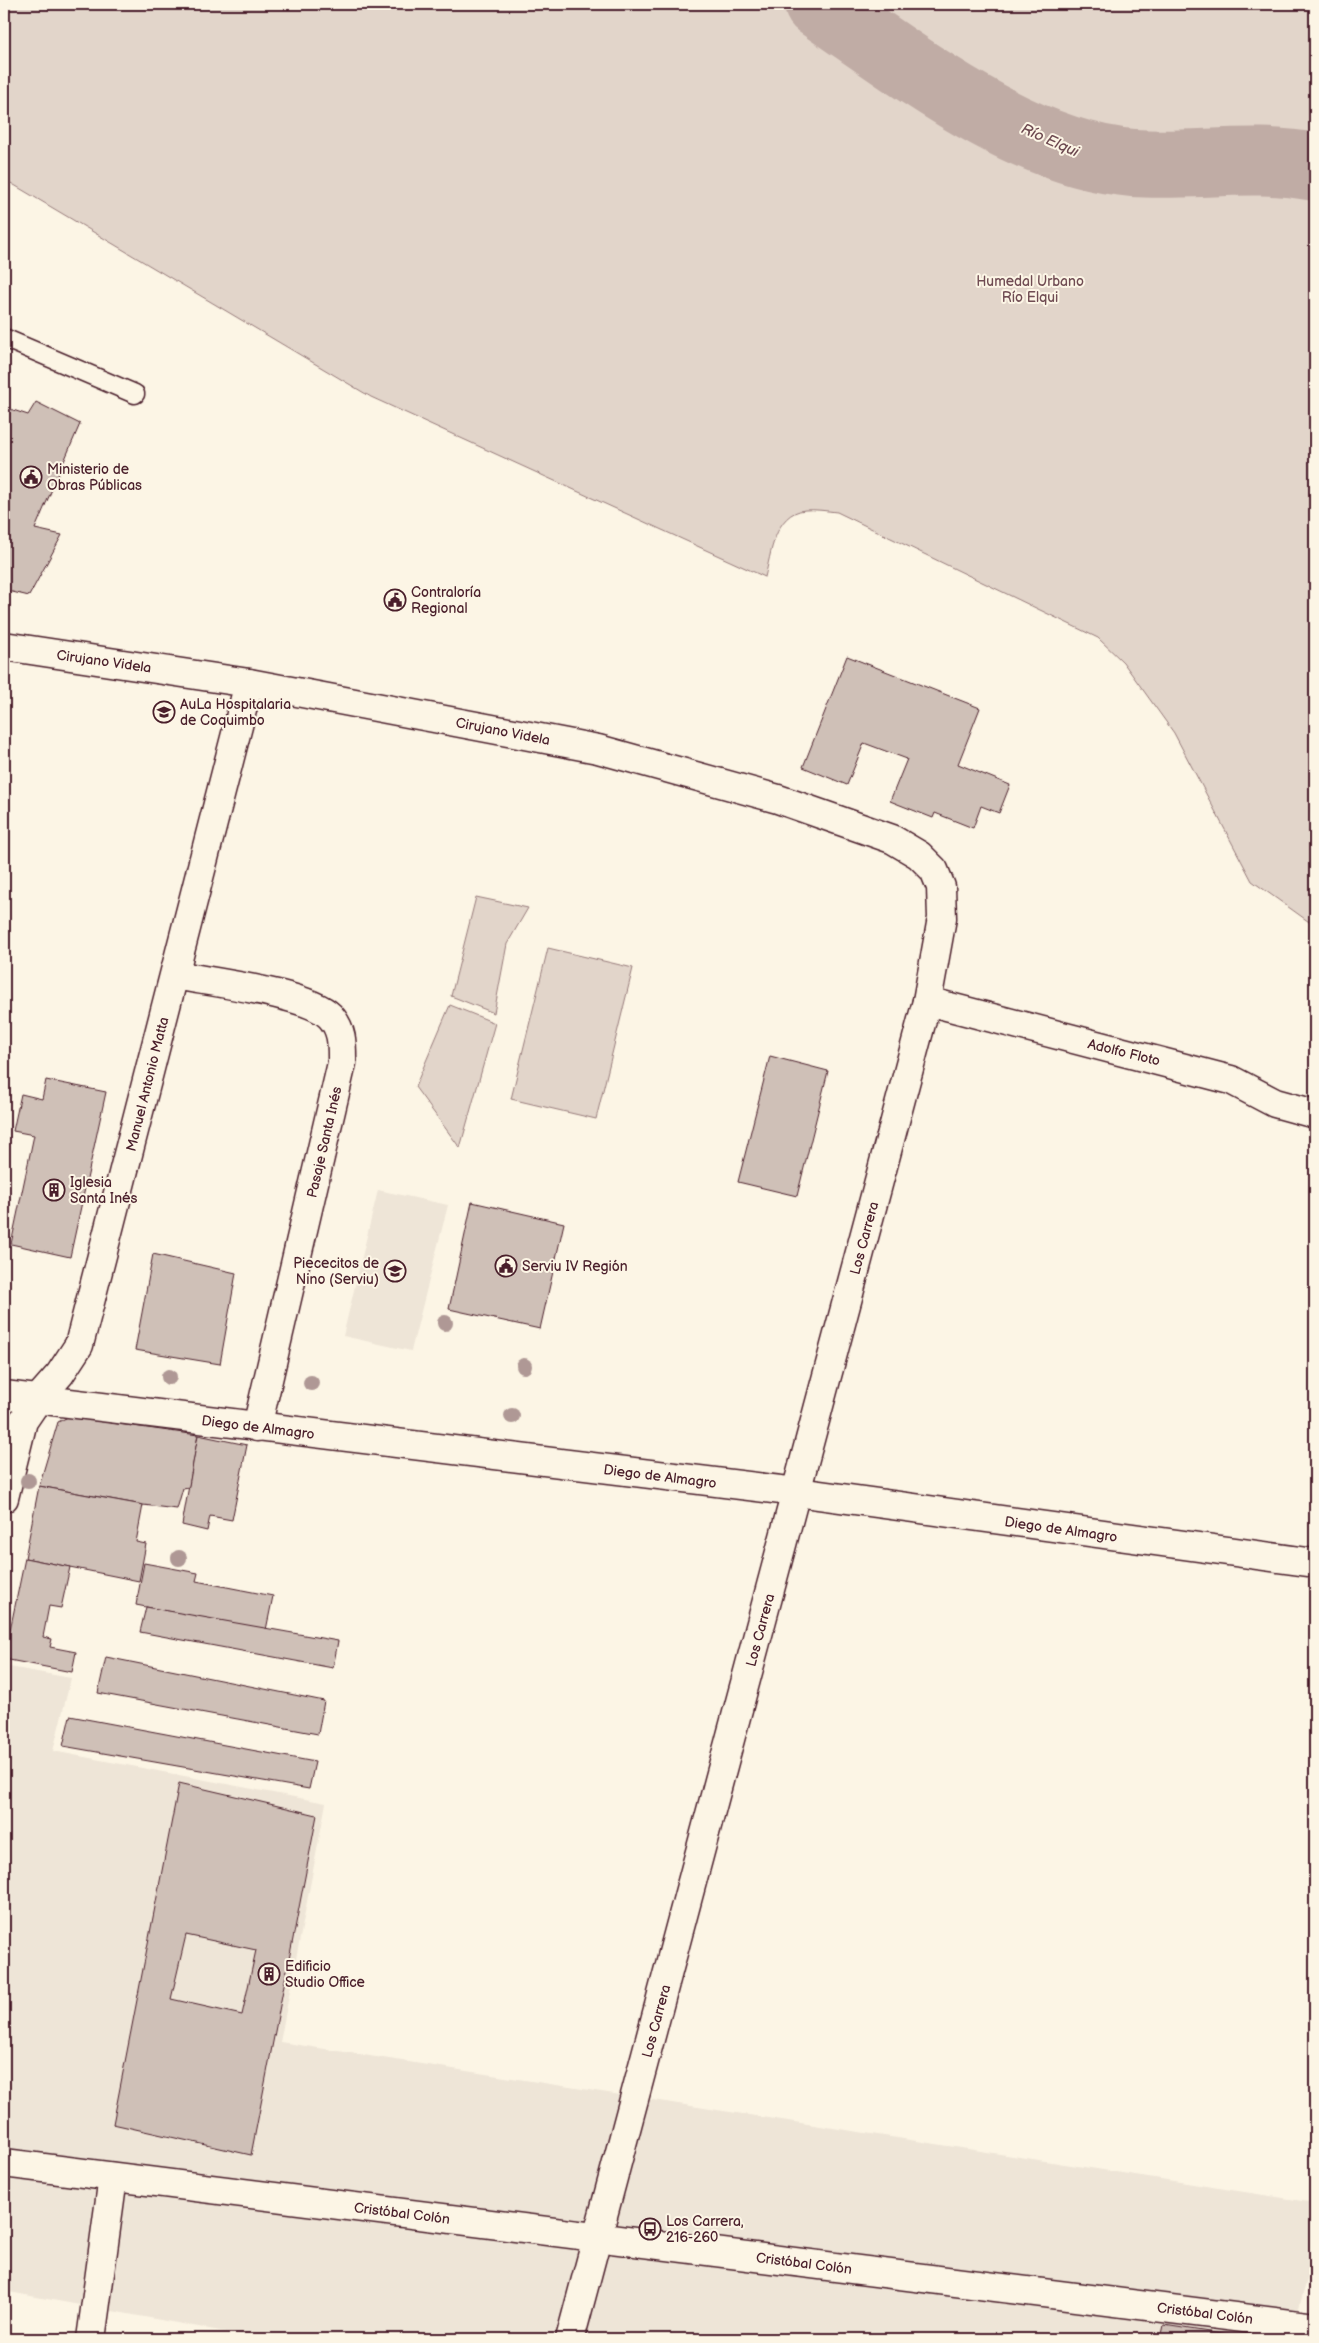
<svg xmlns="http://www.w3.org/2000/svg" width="1319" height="2343" font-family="'Balsamiq Sans',sans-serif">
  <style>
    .built { fill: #eee5d7 }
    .green { fill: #e2d5ca; stroke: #967a7a }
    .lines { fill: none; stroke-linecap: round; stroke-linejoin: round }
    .river { stroke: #c0aca5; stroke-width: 68 }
    .building { fill: #cfc0b7; stroke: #4a1f2b; fill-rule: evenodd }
    .service-casing { stroke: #4a1f2b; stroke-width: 21 }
    .minor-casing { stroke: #4a1f2b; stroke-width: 31 }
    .tertiary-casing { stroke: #4a1f2b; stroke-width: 31 }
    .secondary-casing { stroke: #4a1f2b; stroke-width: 31 }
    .service { stroke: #fcf5e5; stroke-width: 18 }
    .minor { stroke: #fcf5e5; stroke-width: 28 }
    .tertiary { stroke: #fcf5e5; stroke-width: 28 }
    .secondary { stroke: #fcf5e5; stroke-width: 28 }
    .tree { fill: #af9895 }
    .labels { text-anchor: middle; stroke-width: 4; stroke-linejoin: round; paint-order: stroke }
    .park-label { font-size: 14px; fill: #704c53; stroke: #fcf5e5 }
    .poi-label { font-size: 14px; fill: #4a1f2b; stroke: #fcf5e5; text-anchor: start }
    .street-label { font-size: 14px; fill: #4a1f2b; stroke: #fcf5e5 }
    .water-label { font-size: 15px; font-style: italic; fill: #6d4950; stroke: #fcf5e5 }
  </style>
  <rect width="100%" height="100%" fill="#fcf5e5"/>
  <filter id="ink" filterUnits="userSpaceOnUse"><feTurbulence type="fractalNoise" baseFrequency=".02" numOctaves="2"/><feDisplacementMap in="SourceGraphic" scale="10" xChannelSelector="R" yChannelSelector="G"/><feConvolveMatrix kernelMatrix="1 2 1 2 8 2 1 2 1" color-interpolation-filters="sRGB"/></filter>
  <g filter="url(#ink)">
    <g class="built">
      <polygon points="378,1190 448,1205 411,1351 343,1336"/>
      <polygon points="4,1666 71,1678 53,1751 326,1803 280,2042 1315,2203 1315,2252 1290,2339 264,2339 4,2291"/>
    </g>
    <g class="green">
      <path d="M4,4H1315V929L1312,924L1252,881L1174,733L1123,662L1098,638L837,512C827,511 815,509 805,510C774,513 771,555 765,577L371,397L4,179Z"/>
      <polygon points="476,897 528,908 507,944 494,1013 451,996"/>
      <polygon points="548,948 633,968 596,1119 511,1099"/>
      <polygon points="450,1005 495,1023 460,1148 415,1087"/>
    </g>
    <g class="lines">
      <path class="river" d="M818,4C908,65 1022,155 1133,163C1194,167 1256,155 1315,167"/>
    </g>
    <g class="building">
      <polygon points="36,402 80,424 35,529 62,535 29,596 4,590 4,407 28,415"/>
      <polygon points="847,656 980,708 958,764 1010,785 999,813 981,806 973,828 935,813 933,818 890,801 907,759 864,743 847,785 803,767"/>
      <polygon points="770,1056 828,1071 797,1196 738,1182"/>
      <polygon points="46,1080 106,1092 70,1257 11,1244 34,1135 13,1131 21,1094 42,1099"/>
      <polygon points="472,1202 564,1223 540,1329 449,1309"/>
      <polygon points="153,1254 236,1273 220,1364 135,1350"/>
      <polygon points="68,1417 198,1435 189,1487 183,1488 177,1509 143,1505 39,1486 58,1422"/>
      <polygon points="198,1435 247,1445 232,1520 210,1516 207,1531 182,1525"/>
      <polygon points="39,1486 143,1505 136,1542 146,1544 139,1581 25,1558"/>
      <polygon points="25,1558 70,1567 61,1608 49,1606 43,1637 52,1639 50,1647 76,1652 72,1672 4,1659"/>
      <polygon points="144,1563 198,1573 196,1581 273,1596 266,1630 136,1605"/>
      <polygon points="146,1607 338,1641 333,1668 140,1632"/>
      <polygon points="106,1657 324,1701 318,1734 98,1693"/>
      <polygon points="70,1716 315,1762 309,1789 63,1746"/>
      <path d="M179,1783L317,1815L251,2155L113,2124ZM186,1935L256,1950L242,2015L171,1999Z"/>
      <polygon points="1164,2325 1254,2339 1161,2339"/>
    </g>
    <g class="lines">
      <g class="service-casing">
        <polyline id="service" points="4,338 135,394"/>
      </g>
      <g class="minor-casing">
        <g id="minor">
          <path d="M175,975C209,982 307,993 330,1016C343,1030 342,1045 342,1063L257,1427"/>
          <polyline points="927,1001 1231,1080 1275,1103 1315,1114"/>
          <polyline points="38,1399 60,1374 79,1345 249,683"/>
          <polyline points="91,2339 113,2177"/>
        </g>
      </g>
      <g class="tertiary-casing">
        <g id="tertiary">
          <polyline points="4,646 249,683 598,749 778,799 892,839 919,855 934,870 941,887 942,918 927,1001 570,2339"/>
          <polyline points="4,1498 23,1421 38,1399"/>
          <polyline points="4,2163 1315,2327"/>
        </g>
      </g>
      <g class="secondary-casing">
        <polyline id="secondary" points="4,1395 797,1492 1315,1563"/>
      </g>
      <use href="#service" class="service"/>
      <use href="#minor" class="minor"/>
      <use href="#tertiary" class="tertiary"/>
      <use href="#secondary" class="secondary"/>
    </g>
    <g class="tree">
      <circle cx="445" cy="1323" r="8"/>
      <circle cx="524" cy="1366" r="8"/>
      <circle cx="169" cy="1377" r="8"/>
      <circle cx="311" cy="1383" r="8"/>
      <circle cx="512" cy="1416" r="8"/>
      <circle cx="28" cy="1481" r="8"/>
      <circle cx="179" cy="1558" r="8"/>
    </g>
  </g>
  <defs>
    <g id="civic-ring" transform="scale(1.125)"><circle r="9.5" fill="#fcf5e5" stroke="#4a1f2b" stroke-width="1.5"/><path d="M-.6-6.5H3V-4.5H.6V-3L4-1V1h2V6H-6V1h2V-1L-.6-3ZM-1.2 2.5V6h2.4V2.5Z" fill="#4a1f2b"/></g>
    <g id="school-ring" transform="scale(1.125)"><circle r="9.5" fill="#fcf5e5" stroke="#4a1f2b" stroke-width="1.5"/><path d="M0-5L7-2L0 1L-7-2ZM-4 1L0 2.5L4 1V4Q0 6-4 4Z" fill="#4a1f2b"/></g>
    <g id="building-ring" transform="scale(1.125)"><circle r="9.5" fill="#fcf5e5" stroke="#4a1f2b" stroke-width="1.5"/><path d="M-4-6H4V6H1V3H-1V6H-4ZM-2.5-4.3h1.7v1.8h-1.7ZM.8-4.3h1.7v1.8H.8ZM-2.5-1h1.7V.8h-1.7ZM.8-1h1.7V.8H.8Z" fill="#4a1f2b"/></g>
    <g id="bus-ring" transform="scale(1.125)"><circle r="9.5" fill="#fcf5e5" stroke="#4a1f2b" stroke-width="1.5"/><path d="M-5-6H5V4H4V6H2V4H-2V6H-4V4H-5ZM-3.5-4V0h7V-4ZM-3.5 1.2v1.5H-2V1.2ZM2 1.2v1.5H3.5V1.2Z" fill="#4a1f2b"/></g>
  </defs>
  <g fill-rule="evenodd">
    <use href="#civic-ring" x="31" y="477"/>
    <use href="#civic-ring" x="395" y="600"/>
    <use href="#school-ring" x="164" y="712"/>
    <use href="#building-ring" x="54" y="1190"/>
    <use href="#civic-ring" x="506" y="1266"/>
    <use href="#school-ring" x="395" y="1271"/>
    <use href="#building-ring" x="269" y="1974"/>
    <use href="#bus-ring" x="650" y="2229"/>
  </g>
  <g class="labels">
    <g class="park-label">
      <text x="1030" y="286">Humedal Urbano<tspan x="1030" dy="16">Río Elqui</tspan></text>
    </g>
    <g class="poi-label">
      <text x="47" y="474">Ministerio de<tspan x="47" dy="16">Obras Públicas</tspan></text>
      <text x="411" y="597">Contraloría<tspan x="411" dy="16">Regional</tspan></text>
      <text x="180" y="709">AuLa Hospitalaria<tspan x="180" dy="16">de Coquimbo</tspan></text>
      <text x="70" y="1187">Iglesia<tspan x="70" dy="16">Santa Inés</tspan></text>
      <text x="379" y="1268" text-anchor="end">Piececitos de<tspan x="379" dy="16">Nino (Serviu)</tspan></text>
      <text x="522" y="1271">Serviu IV Región</text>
      <text x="285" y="1971">Edificio<tspan x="285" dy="16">Studio Office</tspan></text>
      <text x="666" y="2226">Los Carrera,<tspan x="666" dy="16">216-260</tspan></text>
    </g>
    <g class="street-label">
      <text transform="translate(104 661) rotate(8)" y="5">Cirujano Videla</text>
      <text transform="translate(503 731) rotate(11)" y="5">Cirujano Videla</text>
      <text transform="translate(1124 1052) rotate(14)" y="5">Adolfo Floto</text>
      <text transform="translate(147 1084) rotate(-76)" y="5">Manuel Antonio Matta</text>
      <text transform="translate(324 1142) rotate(-77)" y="5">Pasaje Santa Inés</text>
      <text transform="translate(864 1238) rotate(-75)" y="5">Los Carrera</text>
      <text transform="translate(258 1427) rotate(7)" y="5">Diego de Almagro</text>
      <text transform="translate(660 1476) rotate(7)" y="5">Diego de Almagro</text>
      <text transform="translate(1061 1529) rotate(8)" y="5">Diego de Almagro</text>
      <text transform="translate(760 1630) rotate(-75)" y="5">Los Carrera</text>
      <text transform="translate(656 2021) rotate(-75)" y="5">Los Carrera</text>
      <text transform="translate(402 2213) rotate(7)" y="5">Cristóbal Colón</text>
      <text transform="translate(804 2263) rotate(7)" y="5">Cristóbal Colón</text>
      <text transform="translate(1205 2313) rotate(7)" y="5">Cristóbal Colón</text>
    </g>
    <g class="water-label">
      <text transform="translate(1050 140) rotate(24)" y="5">Río Elqui</text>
    </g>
  </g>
  <rect width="1319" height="2343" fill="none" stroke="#fcf5e5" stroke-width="20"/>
  <rect x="10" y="10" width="1299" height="2323" fill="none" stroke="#4a1f2b" stroke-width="2" filter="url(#ink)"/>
</svg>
